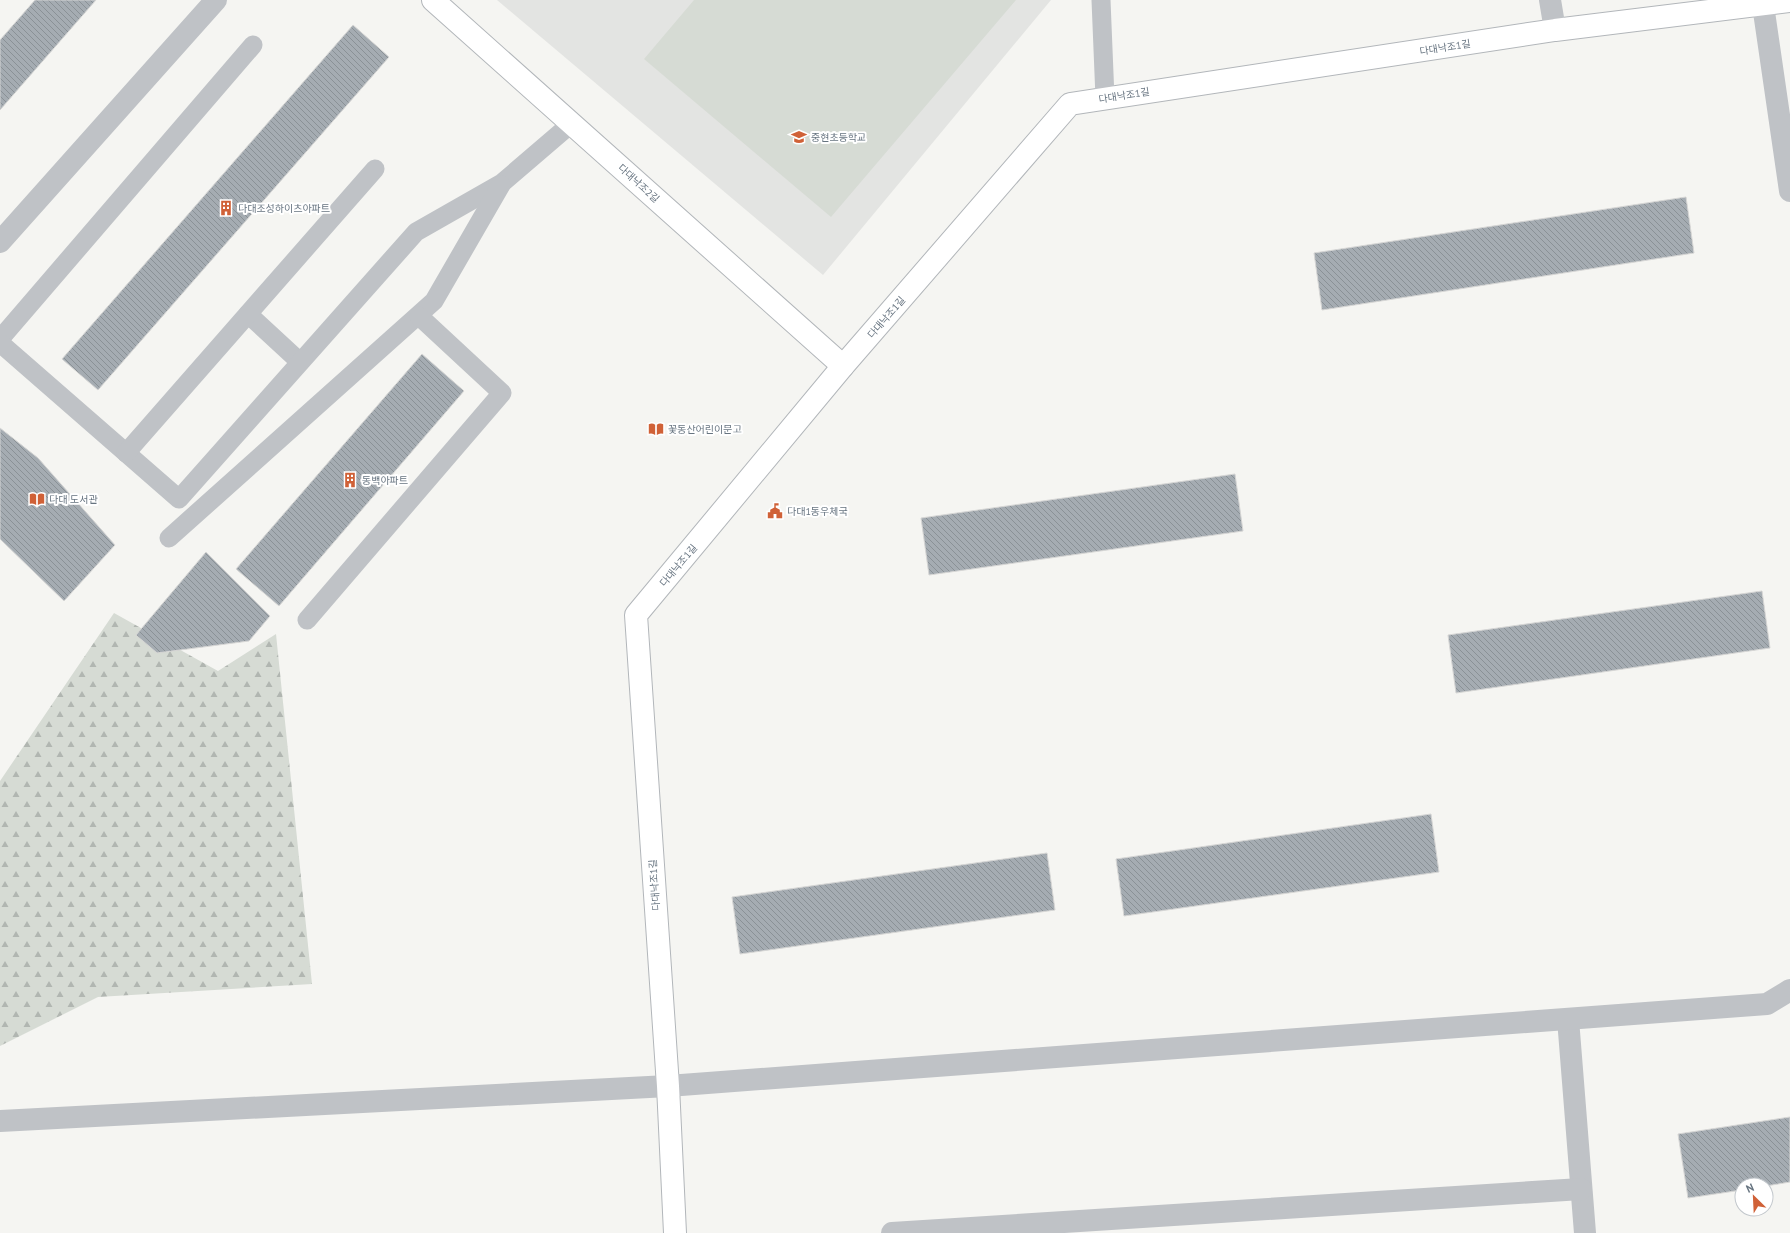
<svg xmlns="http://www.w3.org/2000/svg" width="1790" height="1233" font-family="'PT Sans','Noto Sans KR',sans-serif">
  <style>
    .built { fill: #e3e4e2 }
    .forest { fill: url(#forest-firs) }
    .pitch { fill: #d6dbd4 }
    .building { fill: url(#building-back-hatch); stroke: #d6d6d5 }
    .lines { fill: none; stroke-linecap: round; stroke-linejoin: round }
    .secondary-casing { stroke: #b2b6ba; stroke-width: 24 }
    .lane { stroke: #bfc2c6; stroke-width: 19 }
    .street { stroke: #bfc2c6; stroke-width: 22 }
    .secondary { stroke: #fff; stroke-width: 22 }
    .labels { text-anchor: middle; stroke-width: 4; stroke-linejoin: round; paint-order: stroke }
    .street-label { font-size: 10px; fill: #677480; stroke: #fff }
    .poi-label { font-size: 10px; fill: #677480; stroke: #fff; text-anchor: start }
  </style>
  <defs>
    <pattern id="forest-firs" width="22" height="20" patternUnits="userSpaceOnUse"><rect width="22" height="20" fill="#d6dbd4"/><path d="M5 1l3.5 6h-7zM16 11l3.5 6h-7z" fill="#b1b6b1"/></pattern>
    <pattern id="building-back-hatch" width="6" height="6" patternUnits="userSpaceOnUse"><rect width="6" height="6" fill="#a5acb2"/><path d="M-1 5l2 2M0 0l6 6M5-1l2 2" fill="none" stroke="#8a9196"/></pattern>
  </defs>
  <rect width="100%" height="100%" fill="#f5f5f2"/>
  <polygon class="built" points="497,0 1051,0 823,275"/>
  <polygon class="forest" points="114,613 218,671 276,634 312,984 98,997 0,1046 0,781"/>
  <polygon class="pitch" points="694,0 1016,0 831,217 644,59"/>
  <g class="building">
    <polygon points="35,0 96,0 0,110 0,40"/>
    <polygon points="353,25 389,57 98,390 62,359"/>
    <polygon points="1686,197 1694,253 1322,310 1314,253"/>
    <polygon points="422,354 464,391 279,606 236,569"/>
    <polygon points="0,428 38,458 115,545 64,601 0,539"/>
    <polygon points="1235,474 1243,531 929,575 921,518"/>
    <polygon points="206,552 270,616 249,641 157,653 136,635"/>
    <polygon points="1762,591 1770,648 1456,693 1448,635"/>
    <polygon points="1431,814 1439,872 1124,916 1116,859"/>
    <polygon points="1047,853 1055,910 740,954 732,897"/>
    <polygon points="1790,1117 1790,1182 1766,1186 1742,1185 1742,1190 1688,1198 1678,1134"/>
  </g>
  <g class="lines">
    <g class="secondary-casing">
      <g id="secondary">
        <polyline points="433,0 843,366"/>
        <polyline points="675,1233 668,1086 636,615 843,366 1070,104 1555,30 1790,1"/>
      </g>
    </g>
    <g class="lane">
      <polyline points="1101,0 1105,98"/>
      <polyline points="248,314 300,362"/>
      <polyline points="0,339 253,45"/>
      <polyline points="0,343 179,499 416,232 502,183 572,123"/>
      <polyline points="126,453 375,169"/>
      <polyline points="169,538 434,301 501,185"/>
      <polyline points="307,620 502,393 419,316"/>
    </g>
    <g class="street">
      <polyline points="1550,0 1555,30"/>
      <polyline points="1763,5 1790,191"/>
      <polyline points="0,242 216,0"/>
      <polyline points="1568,1019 1585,1233"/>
      <polyline points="0,1121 668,1086 1767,1004 1790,990"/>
      <polyline points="892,1233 1581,1189"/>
    </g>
    <use href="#secondary" class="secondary"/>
  </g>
  <defs>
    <g id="school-bare" transform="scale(1.2)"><path d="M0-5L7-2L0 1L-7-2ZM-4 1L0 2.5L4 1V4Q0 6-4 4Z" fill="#d06137" stroke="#fff" stroke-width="2.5" paint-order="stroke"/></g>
    <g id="building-bare" transform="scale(1.2)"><path d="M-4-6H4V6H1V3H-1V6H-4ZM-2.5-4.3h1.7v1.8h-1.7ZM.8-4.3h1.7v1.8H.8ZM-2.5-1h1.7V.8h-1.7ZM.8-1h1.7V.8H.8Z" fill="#d06137" stroke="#fff" stroke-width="2.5" paint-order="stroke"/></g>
    <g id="library-bare" transform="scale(1.2)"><path d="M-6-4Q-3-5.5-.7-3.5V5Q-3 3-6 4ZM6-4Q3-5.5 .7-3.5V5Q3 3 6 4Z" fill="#d06137" stroke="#fff" stroke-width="2.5" paint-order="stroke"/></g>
    <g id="civic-bare" transform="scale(1.2)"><path d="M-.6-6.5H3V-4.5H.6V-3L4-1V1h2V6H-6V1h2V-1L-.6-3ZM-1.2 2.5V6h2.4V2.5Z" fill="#d06137" stroke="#fff" stroke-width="2.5" paint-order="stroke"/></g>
  </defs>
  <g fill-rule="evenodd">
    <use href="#school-bare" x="799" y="137"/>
    <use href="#building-bare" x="226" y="208"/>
    <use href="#library-bare" x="656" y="429"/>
    <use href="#building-bare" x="350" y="480"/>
    <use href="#library-bare" x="37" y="499"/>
    <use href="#civic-bare" x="775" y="511"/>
  </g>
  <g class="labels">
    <g class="street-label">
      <text transform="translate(1445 47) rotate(-9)" y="4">다대낙조1길</text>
      <text transform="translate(1124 95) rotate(-9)" y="4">다대낙조1길</text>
      <text transform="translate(639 183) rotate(42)" y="4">다대낙조2길</text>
      <text transform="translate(886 317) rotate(-49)" y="4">다대낙조1길</text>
      <text transform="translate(678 565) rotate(-50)" y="4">다대낙조1길</text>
      <text transform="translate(654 885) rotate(-94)" y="4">다대낙조1길</text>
    </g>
    <g class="poi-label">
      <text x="811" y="141">중현초등학교</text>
      <text x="238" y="212">다대조성하이츠아파트</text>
      <text x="668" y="433">꽃동산어린이문고</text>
      <text x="362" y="484">동백아파트</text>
      <text x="49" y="503">다대 도서관</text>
      <text x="787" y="515">다대1동우체국</text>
    </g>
  </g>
  <g transform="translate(1754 1197) rotate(336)"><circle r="19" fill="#ffffff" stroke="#c2c7cc"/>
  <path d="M0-3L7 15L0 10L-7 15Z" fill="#d06137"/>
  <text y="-6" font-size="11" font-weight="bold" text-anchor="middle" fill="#677480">N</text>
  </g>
</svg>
